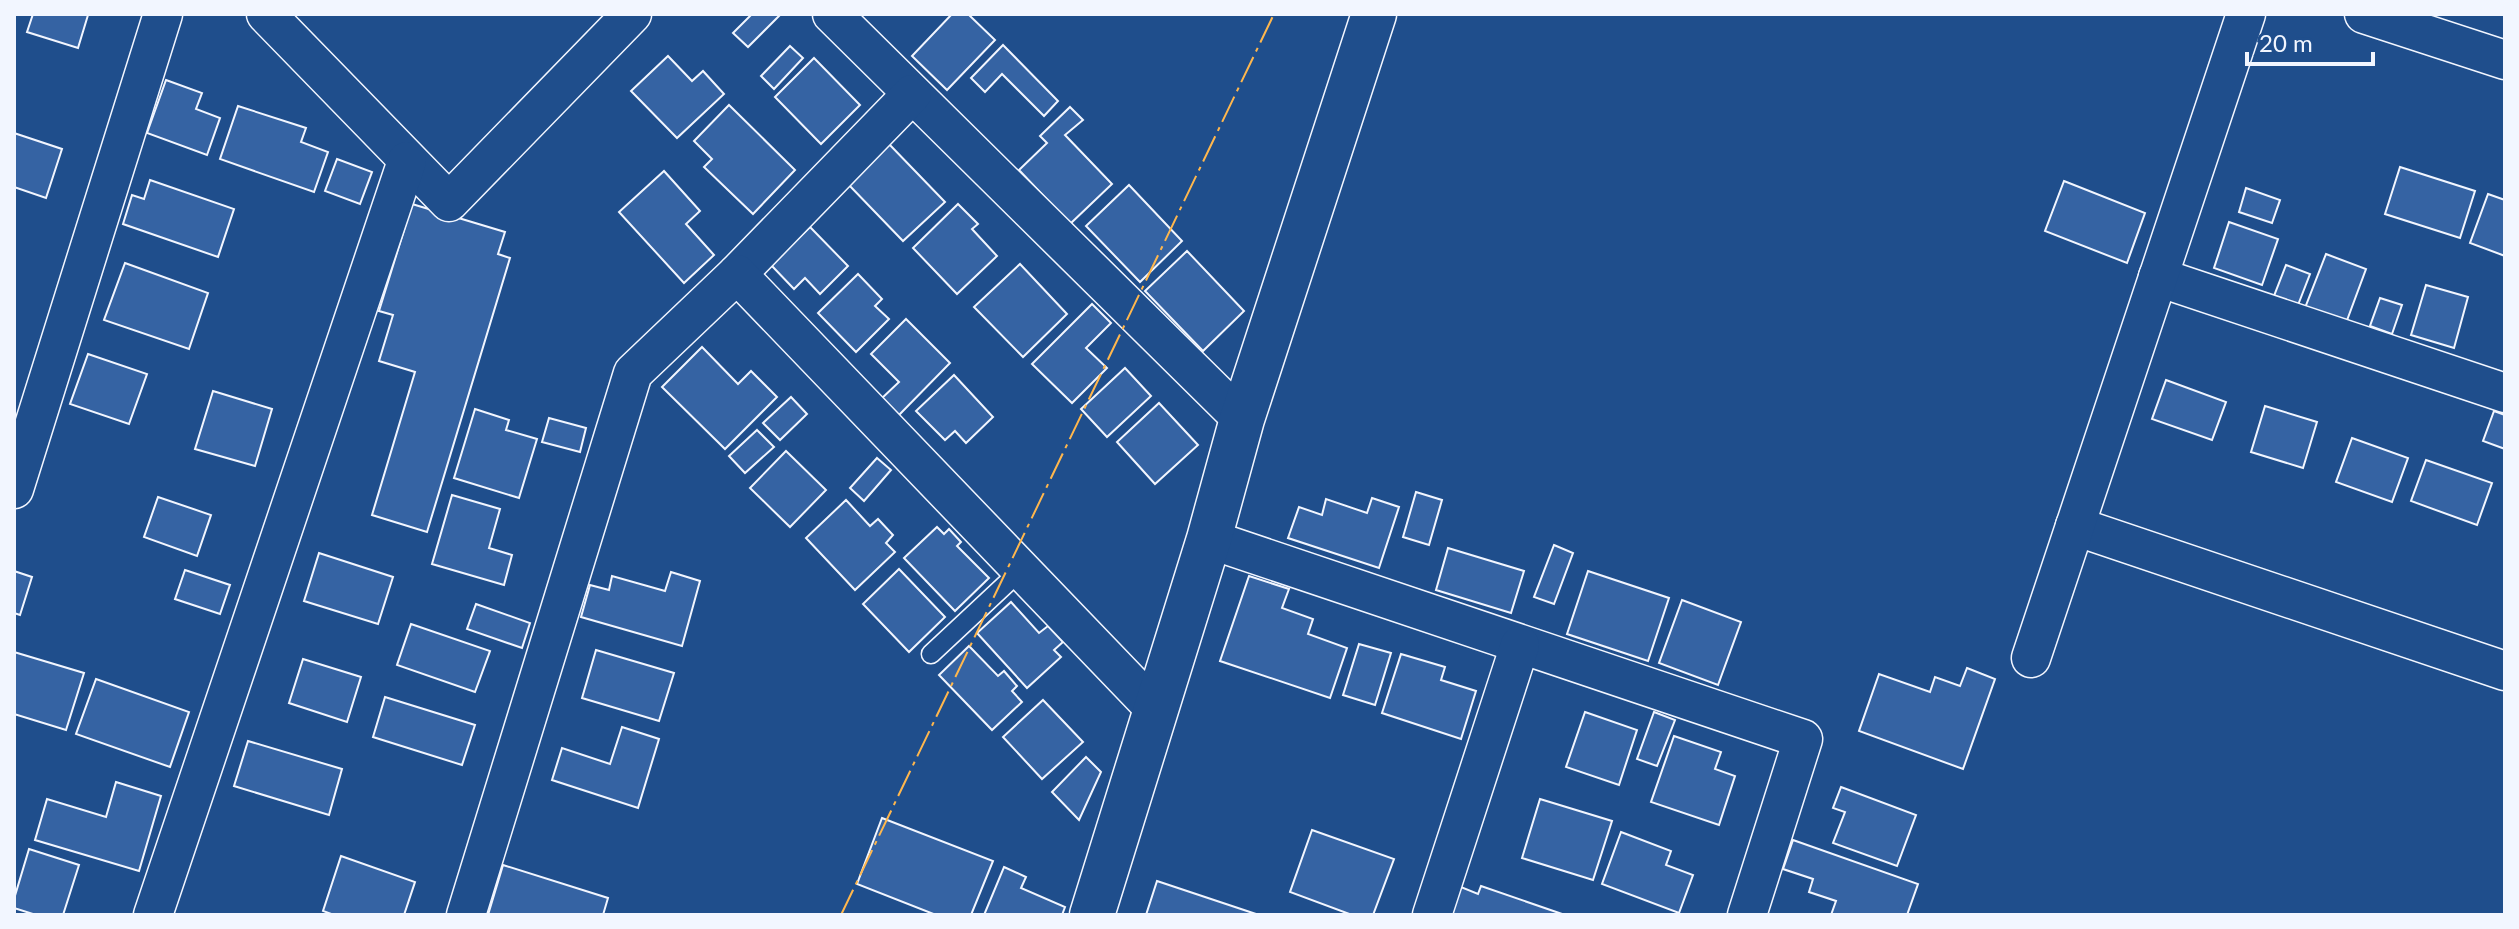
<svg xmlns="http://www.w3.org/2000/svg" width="2519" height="929" font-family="Lato,sans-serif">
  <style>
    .building { fill: #3563a3; stroke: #f2f6ff; stroke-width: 2 }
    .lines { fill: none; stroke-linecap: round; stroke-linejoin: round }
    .service-casing { stroke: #f2f6ff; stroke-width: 21 }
    .minor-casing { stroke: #f2f6ff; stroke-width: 41 }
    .tertiary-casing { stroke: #f2f6ff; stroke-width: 47 }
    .service { stroke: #1f4e8c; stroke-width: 18 }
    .minor { stroke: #1f4e8c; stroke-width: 38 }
    .tertiary { stroke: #1f4e8c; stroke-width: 44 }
    .power { stroke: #ffb74d; stroke-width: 2; stroke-dasharray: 28 6 4 6; stroke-linecap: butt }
  </style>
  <rect width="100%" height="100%" fill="#1f4e8c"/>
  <g class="building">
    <polygon points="33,14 88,15 78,48 27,32"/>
    <polygon points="752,14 781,14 748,47 733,33"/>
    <polygon points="952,14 968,14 995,40 947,90 912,56"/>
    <polygon points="1003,45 1058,101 1044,116 1002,74 985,92 971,78"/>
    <polygon points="790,46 803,58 774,89 761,76"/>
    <polygon points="668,56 692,81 703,71 724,94 677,138 631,91"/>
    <polygon points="814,58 860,105 821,144 775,97"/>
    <polygon points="166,80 202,93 196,109 220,118 207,155 147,133"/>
    <polygon points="729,105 795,170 753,214 704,167 712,159 694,141"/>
    <polygon points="238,106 306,128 301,142 328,152 314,192 220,159"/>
    <polygon points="1070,107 1083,120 1065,135 1112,184 1070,224 1019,170 1047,143 1040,136"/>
    <polygon points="14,133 62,149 46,198 14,187"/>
    <polygon points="888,143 945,202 903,241 847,183"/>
    <polygon points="337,159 372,172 360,204 325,191"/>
    <polygon points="2400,167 2475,191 2460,238 2385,214"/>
    <polygon points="664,171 700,211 686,224 714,255 684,283 619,212"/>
    <polygon points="150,180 234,209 218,257 123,224 132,195 144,199"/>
    <polygon points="2064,181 2145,213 2127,263 2045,231"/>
    <polygon points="1129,185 1182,241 1140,282 1086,226"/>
    <polygon points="2246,188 2280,200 2272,223 2239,212"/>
    <polygon points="2488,194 2505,200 2505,256 2470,243"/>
    <polygon points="412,204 505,232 498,254 510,258 427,532 372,515 415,372 379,361 393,315 379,311"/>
    <polygon points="958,204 978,224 972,229 997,256 957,294 913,248"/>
    <polygon points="2229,222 2278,239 2262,285 2214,268"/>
    <polygon points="810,227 848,266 820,294 805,278 794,289 771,265"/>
    <polygon points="1187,251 1244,311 1203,351 1145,291"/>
    <polygon points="2326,254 2366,269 2346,323 2305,308"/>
    <polygon points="125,263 208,293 189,349 104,320"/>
    <polygon points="1020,264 1067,314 1023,357 974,307"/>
    <polygon points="2286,265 2310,274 2298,305 2274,296"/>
    <polygon points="858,274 882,299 875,306 889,319 856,352 818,313"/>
    <polygon points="2426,285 2468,297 2454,348 2411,335"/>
    <polygon points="2380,298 2402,305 2392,334 2370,326"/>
    <polygon points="1092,304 1111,323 1086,348 1107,368 1072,403 1032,364"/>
    <polygon points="906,319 950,363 898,416 881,399 899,382 871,354"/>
    <polygon points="702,347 738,384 751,371 777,397 725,449 662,387"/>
    <polygon points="88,354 147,374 129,424 70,404"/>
    <polygon points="1125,368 1151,396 1107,437 1081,409"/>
    <polygon points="954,375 993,417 966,443 955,431 945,440 916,411"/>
    <polygon points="2166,380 2226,402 2212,440 2152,419"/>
    <polygon points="213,391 272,409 255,466 195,449"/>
    <polygon points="791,397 807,414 780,440 763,423"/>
    <polygon points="1159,403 1198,445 1155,484 1117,442"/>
    <polygon points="2265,406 2317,422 2303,468 2251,452"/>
    <polygon points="475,409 509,420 506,430 537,439 519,498 454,478"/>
    <polygon points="2494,411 2505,415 2505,449 2483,441"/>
    <polygon points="549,418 586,428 580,452 542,442"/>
    <polygon points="757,430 774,447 745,473 729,456"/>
    <polygon points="2352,438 2408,458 2392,502 2336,482"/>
    <polygon points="786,451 826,490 790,527 750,488"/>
    <polygon points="877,458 891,470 864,501 850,488"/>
    <polygon points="2426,460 2492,483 2477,525 2411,501"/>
    <polygon points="1416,492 1442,500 1429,545 1403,537"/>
    <polygon points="452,495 500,509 489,548 512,555 504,585 432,564"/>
    <polygon points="158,497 211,515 197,556 144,537"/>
    <polygon points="1372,498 1399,507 1379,568 1288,538 1299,507 1322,515 1326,499 1367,513"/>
    <polygon points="846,500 870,526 878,519 893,535 886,543 895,552 855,590 806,538"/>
    <polygon points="937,527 944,534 949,529 961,542 957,546 989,578 955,611 904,558"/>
    <polygon points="1554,545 1573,553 1554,604 1534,597"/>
    <polygon points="1448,548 1524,571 1511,613 1436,590"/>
    <polygon points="319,553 393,577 378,624 304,601"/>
    <polygon points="899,569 945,617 909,652 863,604"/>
    <polygon points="185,570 230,585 220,614 175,599"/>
    <polygon points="14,571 32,577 20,615 14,613"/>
    <polygon points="1588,571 1669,598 1648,661 1567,634"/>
    <polygon points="671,572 700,581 682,646 581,617 590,585 609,590 612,576 665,591"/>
    <polygon points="1249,576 1289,589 1282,608 1313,619 1308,634 1347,648 1330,698 1220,661"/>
    <polygon points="1682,600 1741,622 1718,685 1659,663"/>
    <polygon points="1011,602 1039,633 1048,626 1063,642 1054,650 1061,657 1027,688 977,633"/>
    <polygon points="476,604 530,623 522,648 467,629"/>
    <polygon points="411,624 490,651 475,692 397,665"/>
    <polygon points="1359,644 1391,653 1375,705 1343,695"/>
    <polygon points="969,646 998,676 1004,671 1017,686 1012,691 1022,702 992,730 939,675"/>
    <polygon points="596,650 674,673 659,721 582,698"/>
    <polygon points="14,652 84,673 66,730 14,714"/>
    <polygon points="1401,654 1445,667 1441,680 1476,691 1461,739 1382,713"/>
    <polygon points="303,659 361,677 347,722 289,703"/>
    <polygon points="1967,668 1995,679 1963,769 1859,731 1879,674 1930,692 1935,677 1960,686"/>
    <polygon points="96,679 189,712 170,767 76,734"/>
    <polygon points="385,697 475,725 462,765 373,737"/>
    <polygon points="1043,700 1083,742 1042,779 1003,737"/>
    <polygon points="1585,712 1637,730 1619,785 1566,767"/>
    <polygon points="1654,712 1675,720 1657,766 1637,759"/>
    <polygon points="622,727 659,739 638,808 552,780 562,748 610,764"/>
    <polygon points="1674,736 1721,752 1715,769 1735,776 1719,825 1651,802"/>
    <polygon points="248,741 342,769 329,815 234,786"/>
    <polygon points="1086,757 1101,772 1079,820 1052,792"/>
    <polygon points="116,782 161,796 139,871 35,840 47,799 106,817"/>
    <polygon points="1841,787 1916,815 1897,866 1833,843 1845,812 1833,808"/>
    <polygon points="1540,799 1612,821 1593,880 1522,858"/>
    <polygon points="882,818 993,861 971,915 936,915 857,884"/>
    <polygon points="1312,830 1394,859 1373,915 1352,915 1290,892"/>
    <polygon points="1621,832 1671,851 1666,865 1693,875 1679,913 1602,884"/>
    <polygon points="1793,840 1918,884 1907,915 1831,915 1836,901 1809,892 1813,879 1783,869"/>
    <polygon points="29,849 79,865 63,915 36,915 14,908 14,899"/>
    <polygon points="341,856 415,882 404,915 334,915 323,911"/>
    <polygon points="503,865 608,898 603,915 488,915"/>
    <polygon points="1004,867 1026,877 1021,888 1065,907 1062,915 984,915"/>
    <polygon points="1157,881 1259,915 1146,915"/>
    <polygon points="1481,886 1565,915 1451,915 1461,887 1478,894"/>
  </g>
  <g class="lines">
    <g class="service-casing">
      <polyline id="service" points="931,654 1021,570"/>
    </g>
    <g class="minor-casing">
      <g id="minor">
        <polyline points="266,14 449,202 632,14"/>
        <polyline points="832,14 1242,419"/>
        <polyline points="2364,14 2505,60"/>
        <polyline points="737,274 912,94"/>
        <polyline points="2158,277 2505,393"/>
        <polyline points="14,489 163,14"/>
        <polyline points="2075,526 2505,671"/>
        <polyline points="1209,539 1803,739 1747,915"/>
        <polyline points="2031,658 2246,14"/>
        <polyline points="153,915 407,161"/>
        <polyline points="466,915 633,373 737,274 1155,709"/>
        <polyline points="1432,915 1520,645"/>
      </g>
    </g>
    <g class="tertiary-casing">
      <polyline id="tertiary" points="1092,915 1209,539 1242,419 1374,14"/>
    </g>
    <use href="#service" class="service"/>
    <use href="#minor" class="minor"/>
    <use href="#tertiary" class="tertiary"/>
    <polyline class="power" points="841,915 1274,14"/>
  </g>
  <rect width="2519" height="929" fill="none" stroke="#f2f6ff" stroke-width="32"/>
  <path d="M2247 52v12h126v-12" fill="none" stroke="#f2f6ff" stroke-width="4"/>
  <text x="2259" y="52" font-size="24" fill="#f2f6ff" stroke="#1f4e8c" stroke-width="6" paint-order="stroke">20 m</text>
</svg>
